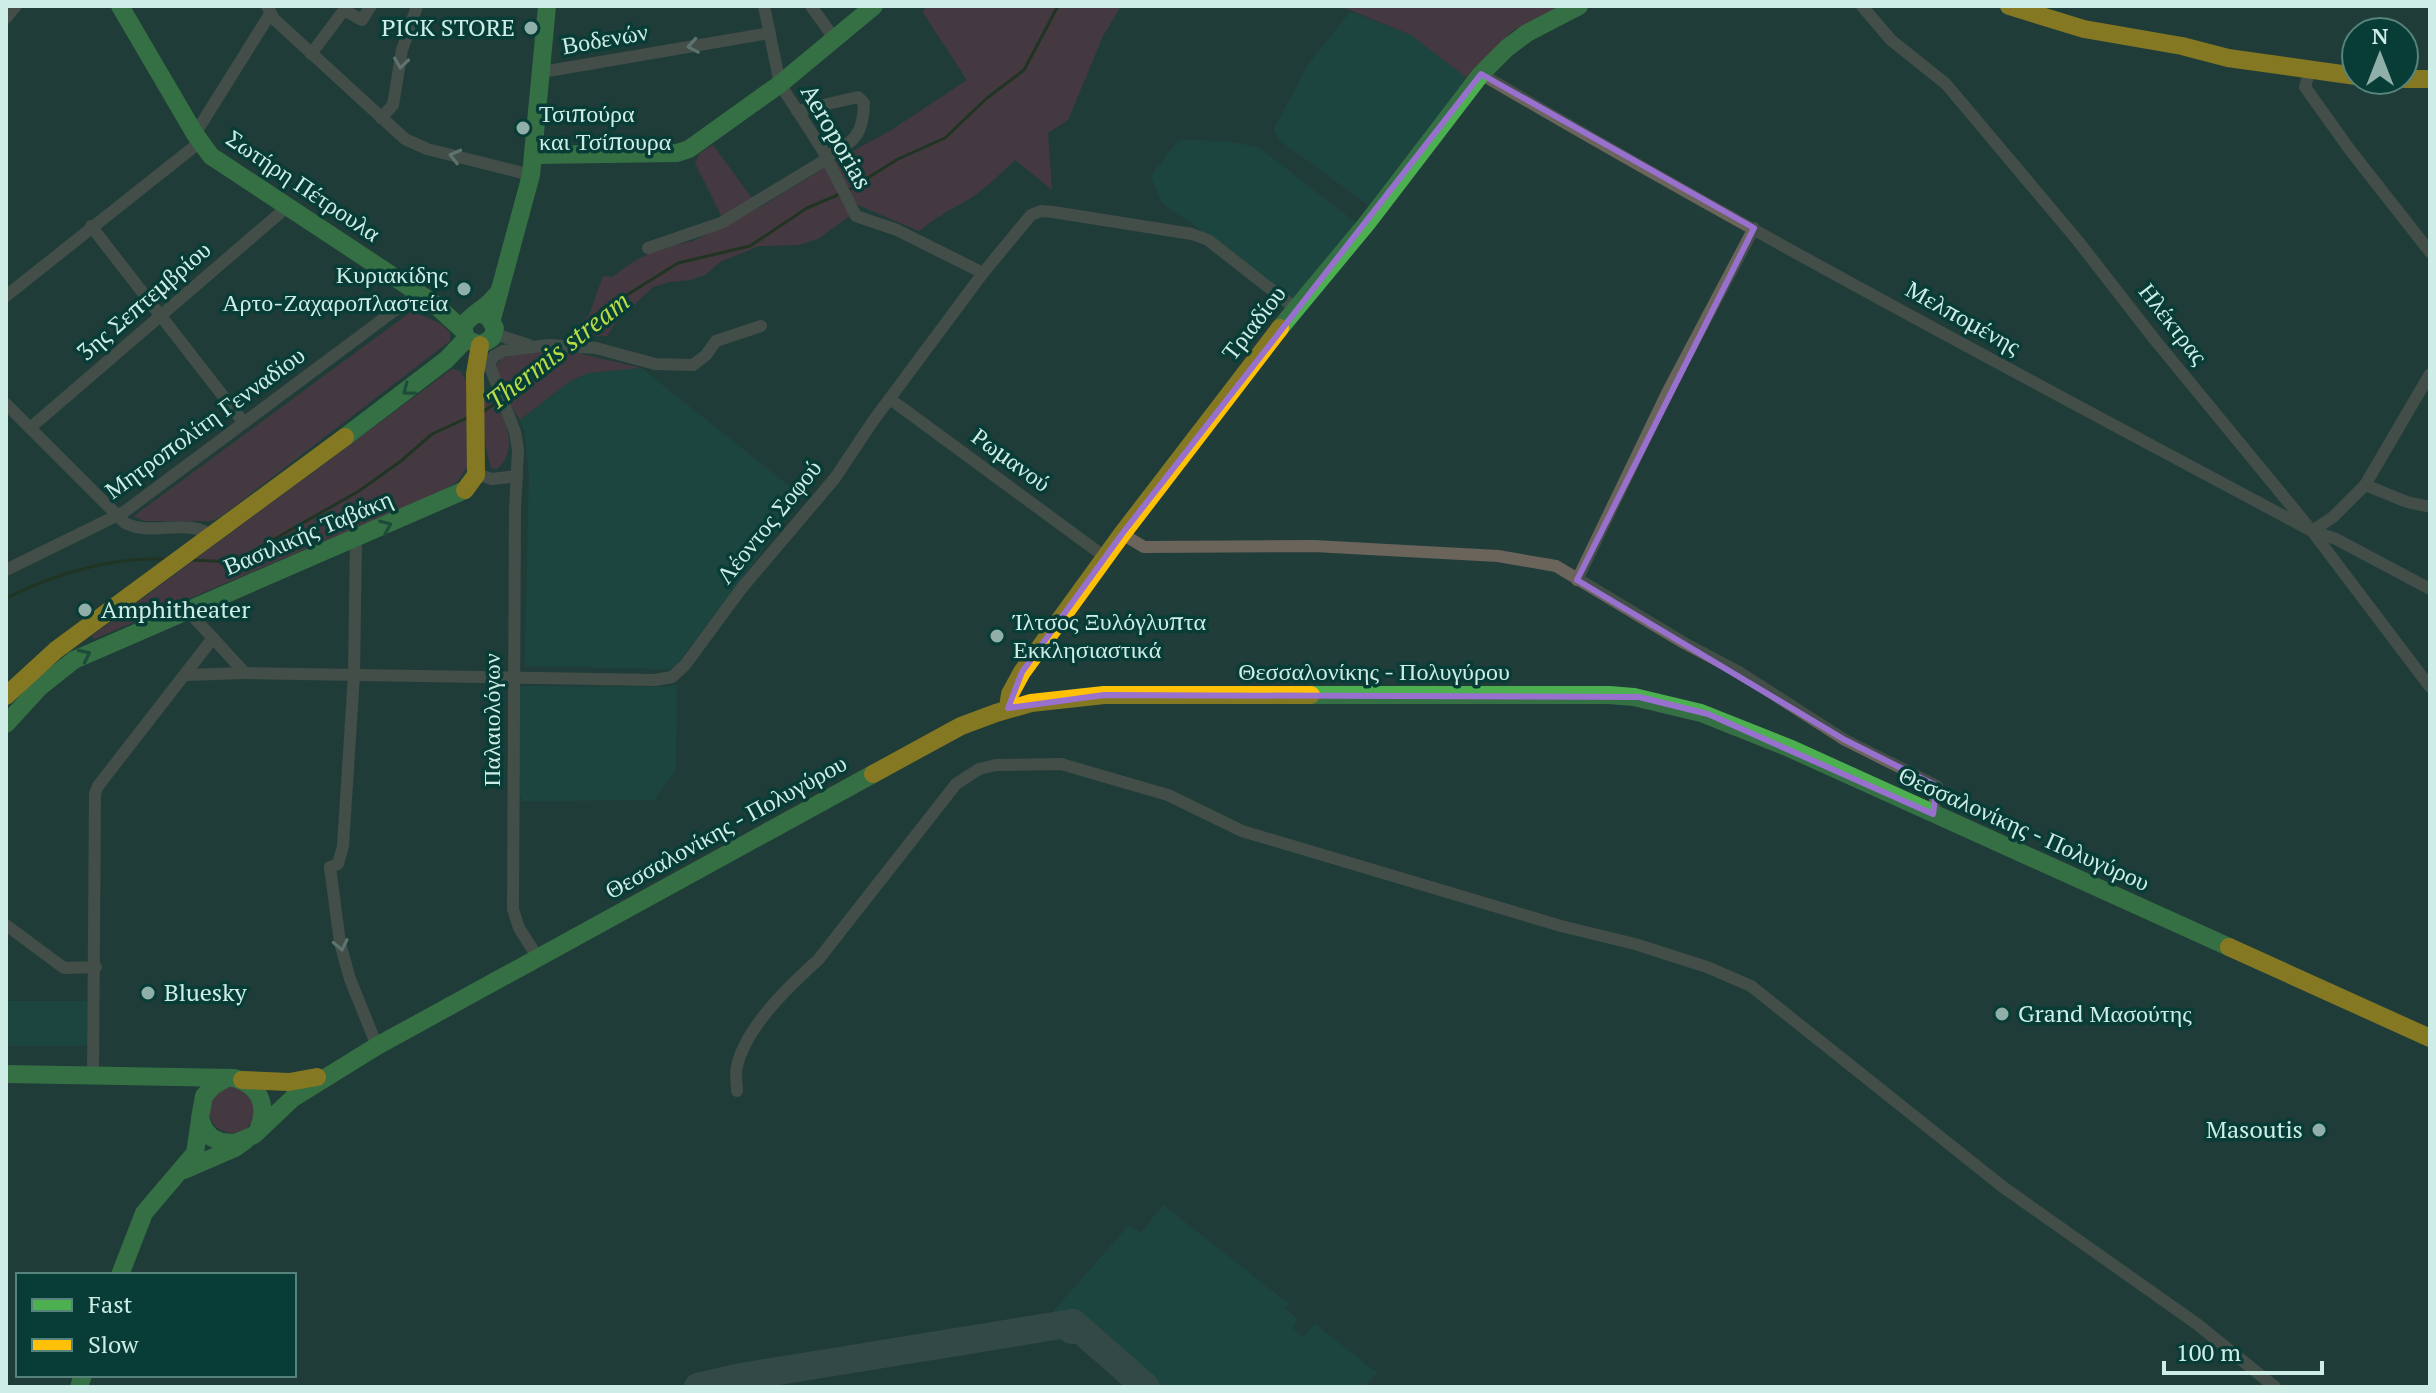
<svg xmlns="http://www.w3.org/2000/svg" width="2436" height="1393" font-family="'PT Serif',serif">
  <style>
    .built { fill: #195149 }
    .green { fill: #703549 }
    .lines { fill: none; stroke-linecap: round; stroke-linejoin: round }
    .stream { stroke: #202b09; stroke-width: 3 }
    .taxiway { stroke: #495a54; stroke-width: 28 }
    .street { stroke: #6b645a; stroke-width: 12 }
    .fast { stroke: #4caf50; stroke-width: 18 }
    .slow { stroke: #ffc107; stroke-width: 18 }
    .oneway { stroke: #a6b6ae }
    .oneway2 { stroke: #1c5f3e }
    .marked { fill: none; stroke: #9870cd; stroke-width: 6; stroke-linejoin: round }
    .poi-dot { fill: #91afa9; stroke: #073d36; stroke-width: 3 }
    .labels { text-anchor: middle; stroke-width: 7; stroke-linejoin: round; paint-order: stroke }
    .poi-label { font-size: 24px; fill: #cdede6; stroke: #073d36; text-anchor: start }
    .street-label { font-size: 24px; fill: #cdede6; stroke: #073d36 }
    .water-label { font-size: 26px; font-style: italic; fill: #b8db47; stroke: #073d36 }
  </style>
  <rect width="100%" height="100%" fill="#213d39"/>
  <g class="built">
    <polygon points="1350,12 1411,35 1467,78 1368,205 1278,139 1274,129 1308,65"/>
    <polygon points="1179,140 1223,141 1258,147 1355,222 1293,301 1190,222 1162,204 1151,176"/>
    <polygon points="641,368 803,497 677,664 669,669 525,666 529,478 525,433 520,420 571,381 588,373"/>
    <polygon points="677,685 676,770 654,800 522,801 518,785 519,686 666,687"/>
    <rect x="6" y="1001" width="81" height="45"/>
    <polygon points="1163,1205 1289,1304 1285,1308 1298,1320 1292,1328 1303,1337 1315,1324 1377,1373 1364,1387 1136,1387 1051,1314 1129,1225 1141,1233"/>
  </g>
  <g class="green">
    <path d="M928,6H1121L1103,36L1068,120L1048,133L1052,190L1015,160C1000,174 984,190 966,201C949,210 934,219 919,231L853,203L835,161L890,131L967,80L922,11Z"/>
    <polygon points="1340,6 1560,6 1512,31 1467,78 1411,35"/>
    <polygon points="713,145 759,208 826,167 851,215 818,239 798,245 759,246 720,262 705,275 690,280 670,282 653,287 616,322 607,336 571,334 589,315 603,276 612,277 633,262 658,249 693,241 726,225 695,163 700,153"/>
    <polygon points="412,311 441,324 450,333 450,341 223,515 212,521 144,521 134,516"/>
    <polygon points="537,350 578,353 641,368 588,373 570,381 520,420 505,396 496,366 502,358"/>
    <polygon points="452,369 460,371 468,384 467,467 457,482 438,493 94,639 92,636"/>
    <path d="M488,390C502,411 522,448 497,469L491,468C485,448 478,407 488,390Z"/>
    <circle cx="232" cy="1110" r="23"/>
  </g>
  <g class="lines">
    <g class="stream">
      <polyline points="847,191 898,159 945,138 987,98 1024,70 1058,6"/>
      <polyline points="565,341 598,313 678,263 750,246 807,208 840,194"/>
      <polyline points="506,395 556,349"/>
      <polyline points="484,411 500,400"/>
      <polyline points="191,560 234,562 359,491 401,461 432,434 469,417"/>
      <path d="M6,598C55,574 112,557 168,559"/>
    </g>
    <g class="taxiway">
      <polyline points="1073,1323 1146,1387"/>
      <polyline points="698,1387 741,1377 1073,1323 1072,1330"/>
    </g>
    <g class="street">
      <polyline points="267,6 274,19 405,139 427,149 531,175"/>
      <polyline points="764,6 780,84 822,149 856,216 897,230 983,273"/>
      <polyline points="811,6 834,38"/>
      <polyline points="1862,6 1891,40 1946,84 2078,241 2155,340 2312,531 2430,687"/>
      <polyline points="6,18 16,6"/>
      <polyline points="311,54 344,10 362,20 371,6"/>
      <polyline points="2310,69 2305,87 2350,150 2430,252"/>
      <polyline points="542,72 770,33"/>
      <path d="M1481,74C1753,234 2033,382 2312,531L2336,539L2430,589"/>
      <path d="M797,111L858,97L864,103C863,137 854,141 826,157"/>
      <polyline points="381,118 393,105 402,50 417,6"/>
      <polyline points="195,134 270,14"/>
      <polyline points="91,226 244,423"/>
      <polyline points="648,248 721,223 827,159"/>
      <polyline points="6,296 200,142"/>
      <polyline points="495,334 529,345"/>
      <polyline points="890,399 1105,557"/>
      <path d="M6,404L125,523C152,537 188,517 212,536"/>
      <polyline points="30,428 287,207"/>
      <polyline points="476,474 492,479 517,476"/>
      <polyline points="2365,485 2407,502 2430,507"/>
      <polyline points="2312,531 2333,517 2365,485 2430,374"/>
      <polyline points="1122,534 1144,547 1314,546 1498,556 1556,566 1684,643 1739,672 1845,740 1937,786 1933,814"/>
      <polyline points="356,538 354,675 343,846 338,864 330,867 340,943 350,979 377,1046"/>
      <polyline points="6,570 124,512 418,293"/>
      <polyline points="1577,580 1668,391 1754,228"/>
      <polyline points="187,610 245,673 655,680 672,677 685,665 741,589 835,478 873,421 983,273 1031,215 1041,211 1053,212 1192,234 1208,240 1295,308"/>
      <polyline points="186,675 245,673"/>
      <polyline points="6,925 64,968 96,967"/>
      <polyline points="538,958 519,928 513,909 515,510 518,450 515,432 489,364 494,356 503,351 549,345 596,348 655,364 693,365 706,355 716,341 761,326"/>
      <polyline points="93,1074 95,794 98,786 213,638"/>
      <path d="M737,1091C737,1083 735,1074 737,1066C746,1027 789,986 818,960L956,784L979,769L996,765L1061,764L1168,795L1242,831L1561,926L1635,944L1707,967L1751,986L2003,1187L2197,1324L2275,1387"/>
    </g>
    <g class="fast">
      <polyline points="120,6 195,134 211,156 432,302 463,330"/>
      <polyline points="533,155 677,153 689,149 780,84 874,6"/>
      <path d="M476,313L488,316L495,328L492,338L480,345L466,339L463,326C472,313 487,308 496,295"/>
      <polyline points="492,319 531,175 547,6"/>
      <polyline points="1280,328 1367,223 1481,74 1507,48 1527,33 1579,6"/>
      <polyline points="345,437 446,360 466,339"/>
      <polyline points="1311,695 1609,695 1634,697 1701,713 1789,748 2229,947"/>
      <polyline points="6,724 40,687 74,660 465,490"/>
      <path d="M6,1074L234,1078C259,1085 268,1104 259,1128"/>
      <polyline points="225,1079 213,1086 204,1096 200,1118 204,1129 211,1137 221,1142 235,1143 254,1135 293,1098 377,1046 873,774"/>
      <polyline points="184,1170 235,1148 245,1141"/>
      <polyline points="120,1275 144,1213 195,1153 200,1120"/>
      <polyline points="79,1387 83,1375"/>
    </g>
    <g class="slow">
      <polyline points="2009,6 2084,29 2182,46 2228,58 2356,76"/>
      <polyline points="2404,79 2430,79"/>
      <polyline points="465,490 476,475 475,374 480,345"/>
      <polyline points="6,696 56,650 345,437"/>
      <polyline points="1008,708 1010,694 1022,672 1122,534 1280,328"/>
      <polyline points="873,774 961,726 996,713 1031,703 1104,695 1311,695"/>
      <polyline points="2229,947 2430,1038"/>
      <polyline points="242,1080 289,1082 317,1077"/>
    </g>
  </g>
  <defs><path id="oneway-chevron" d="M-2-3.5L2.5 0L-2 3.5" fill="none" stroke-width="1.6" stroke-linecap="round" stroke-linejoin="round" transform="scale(2)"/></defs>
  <g class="oneway">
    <use href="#oneway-chevron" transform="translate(693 46) rotate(170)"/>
    <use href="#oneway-chevron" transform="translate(401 63) rotate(98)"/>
    <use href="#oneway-chevron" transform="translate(455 156) rotate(-166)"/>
    <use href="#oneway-chevron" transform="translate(341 945) rotate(78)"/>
  </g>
  <g class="oneway2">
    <use href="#oneway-chevron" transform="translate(408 390) rotate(142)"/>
    <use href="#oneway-chevron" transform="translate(386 526) rotate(-23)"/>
    <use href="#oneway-chevron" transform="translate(85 655) rotate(-25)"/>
  </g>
  <path d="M0 0H2436V1393H0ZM1481,74L1754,228L1577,580L1845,740L1937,786L1933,814L1708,714L1639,697L1104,695L1008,708L1022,672L1122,534Z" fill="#213d39" fill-opacity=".55" fill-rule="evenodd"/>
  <path class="marked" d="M1481,74L1754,228L1577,580L1845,740L1937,786L1933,814L1708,714L1639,697L1104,695L1008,708L1022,672L1122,534Z"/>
  <g class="poi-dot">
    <circle cx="531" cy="28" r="8"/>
    <circle cx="523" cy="128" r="8"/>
    <circle cx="464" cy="289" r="8"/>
    <circle cx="85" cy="610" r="8"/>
    <circle cx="997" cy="636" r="8"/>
    <circle cx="148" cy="993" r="8"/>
    <circle cx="2002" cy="1014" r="8"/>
    <circle cx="2319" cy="1130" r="8"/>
  </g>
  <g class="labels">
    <g class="poi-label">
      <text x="515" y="36" text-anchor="end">PICK STORE</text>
      <text x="539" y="122">Τσιπούρα<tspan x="539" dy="28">και Τσίπουρα</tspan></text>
      <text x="448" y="283" text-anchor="end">Κυριακίδης<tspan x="448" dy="28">Αρτο-Ζαχαροπλαστεία</tspan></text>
      <text x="101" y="618">Amphitheater</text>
      <text x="1013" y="630">Ίλτσος Ξυλόγλυπτα<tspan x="1013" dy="28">Εκκλησιαστικά</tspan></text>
      <text x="164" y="1001">Bluesky</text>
      <text x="2018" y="1022">Grand Μασούτης</text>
      <text x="2303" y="1138" text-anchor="end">Masoutis</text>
    </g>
    <g class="street-label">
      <text transform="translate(605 39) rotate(-10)" y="8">Βοδενών</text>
      <text transform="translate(836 137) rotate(60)" y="8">Aeroporias</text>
      <text transform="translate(303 186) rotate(34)" y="8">Σωτήρη Πέτρουλα</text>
      <text transform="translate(144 301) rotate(-41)" y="8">3ης Σεπτεμβρίου</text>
      <text transform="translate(1963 318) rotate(29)" y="8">Μελπομένης</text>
      <text transform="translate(1254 323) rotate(-52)" y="8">Τριαδίου</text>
      <text transform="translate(2173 324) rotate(52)" y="8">Ηλέκτρας</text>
      <text transform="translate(205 423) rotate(-36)" y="8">Μητροπολίτη Γενναδίου</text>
      <text transform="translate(1011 460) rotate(36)" y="8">Ρωμανού</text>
      <text transform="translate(769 522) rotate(-51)" y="8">Λέοντος Σοφού</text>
      <text transform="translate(308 533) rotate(-23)" y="8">Βασιλικής Ταβάκη</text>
      <text x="1374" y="680">Θεσσαλονίκης - Πολυγύρου</text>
      <text transform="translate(492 720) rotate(-90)" y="8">Παλαιολόγων</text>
      <text transform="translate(726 827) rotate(-29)" y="8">Θεσσαλονίκης - Πολυγύρου</text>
      <text transform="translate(2024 829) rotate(24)" y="8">Θεσσαλονίκης - Πολυγύρου</text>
    </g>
    <g class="water-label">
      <text transform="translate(558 351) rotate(-38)" y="9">Thermis stream</text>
    </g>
  </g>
  <rect width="2436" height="1393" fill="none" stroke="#cdede6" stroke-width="16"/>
  <rect x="16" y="1273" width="280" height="104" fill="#073d36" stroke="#56837c" stroke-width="2"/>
  <rect x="32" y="1299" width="40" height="12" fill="#4caf50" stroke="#56837c" stroke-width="2"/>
  <text x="88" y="1313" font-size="24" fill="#cdede6">Fast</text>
  <rect x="32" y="1339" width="40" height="12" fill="#ffc107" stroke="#56837c" stroke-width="2"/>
  <text x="88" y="1353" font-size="24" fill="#cdede6">Slow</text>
  <g transform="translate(2380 56)"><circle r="38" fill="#073d36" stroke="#56837c" stroke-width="2"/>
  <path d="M0-6L14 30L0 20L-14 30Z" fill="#91afa9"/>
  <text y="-12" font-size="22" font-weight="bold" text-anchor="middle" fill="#cdede6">N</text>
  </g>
  <path d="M2164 1361v12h158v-12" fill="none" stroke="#cdede6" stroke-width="4"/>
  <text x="2176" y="1361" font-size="24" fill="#cdede6" stroke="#073d36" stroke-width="6" paint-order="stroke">100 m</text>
</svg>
